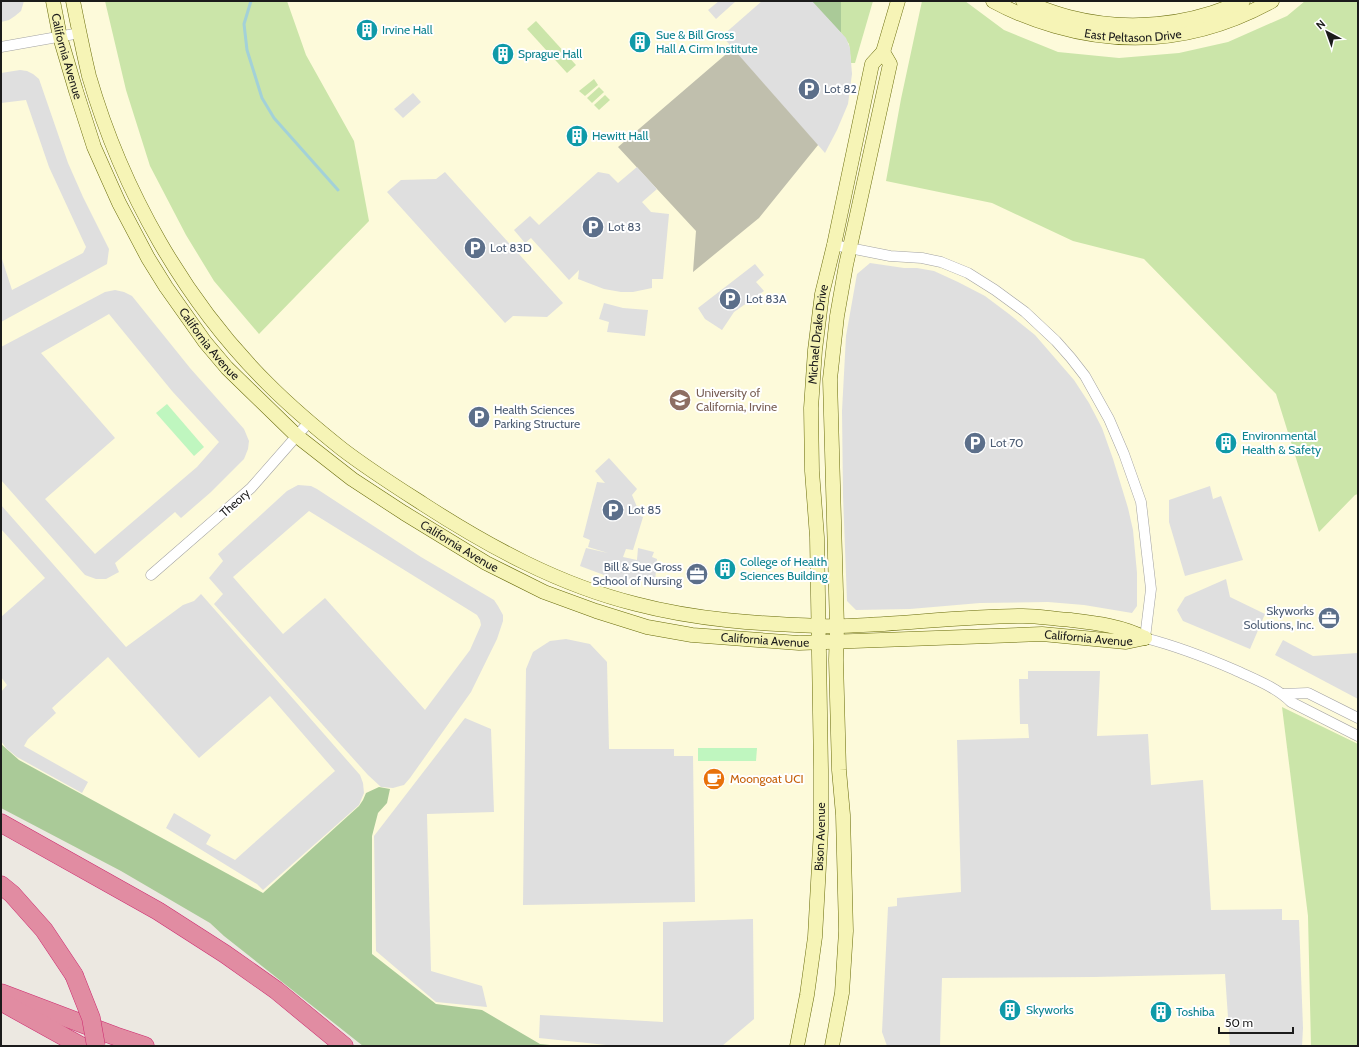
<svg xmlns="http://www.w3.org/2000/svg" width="1359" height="1047" font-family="Cabin,sans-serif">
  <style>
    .education { fill: #fdfada }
    .construction { fill: #c0bfad }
    .grass { fill: #cbe5a9 }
    .forest { fill: #aaca98 }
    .park { fill: #bff6bf }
    .parking { fill: #dfdfdf; fill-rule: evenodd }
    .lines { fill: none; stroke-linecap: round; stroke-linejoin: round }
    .stream { stroke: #a3d1d8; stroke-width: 3 }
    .street-casing { stroke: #a2a2a2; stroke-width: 11 }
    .secondary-casing { stroke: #686b0a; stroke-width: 15 }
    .highway-casing { stroke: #cd2c70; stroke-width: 19 }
    .street { stroke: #fff; stroke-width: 10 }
    .secondary { stroke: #f6f4b6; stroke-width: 14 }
    .highway { stroke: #e18ca2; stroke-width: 18 }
    .highway-bridge-casing { stroke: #cd2c70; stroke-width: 19; stroke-linecap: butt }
    .highway-bridge { stroke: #e18ca2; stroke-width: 18 }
    .labels { text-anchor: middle; stroke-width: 4; stroke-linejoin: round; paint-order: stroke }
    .culture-label { font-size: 12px; fill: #0d838f; stroke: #fff; text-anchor: start }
    .street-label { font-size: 12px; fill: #1b1b1b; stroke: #fff }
    .service-label { font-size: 12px; fill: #4e5e75; stroke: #fff; text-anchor: start }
    .education-label { font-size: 12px; fill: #785e54; stroke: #fff; text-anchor: start }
    .food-label { font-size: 12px; fill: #c56008; stroke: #fff; text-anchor: start }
  </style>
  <rect width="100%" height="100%" fill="#ece8e1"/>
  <polygon class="education" points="1,1 1358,1 1358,1046 405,1046 209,913 1,800"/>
  <polygon class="construction" points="746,37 831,129 759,218 693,272 696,231 618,147"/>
  <g class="grass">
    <polygon points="105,1 287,1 306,55 354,141 369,221 259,334 214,281 186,235 150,166 126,90"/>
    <polygon points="841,1 873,1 855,63 851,63 849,44 841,33"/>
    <polygon points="922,1 965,1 1004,30 1058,52 1119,58 1179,53 1228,42 1287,16 1305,1 1358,1 1358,494 1355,495 1319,532 1276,394 1144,259 1073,241 992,203 886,181 901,99"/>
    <polygon points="536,21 576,65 567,73 527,29"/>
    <polygon points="594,79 598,85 585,96 579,91"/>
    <polygon points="599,87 604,92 592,103 587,98"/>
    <polygon points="605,95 610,100 599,110 594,105"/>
    <polygon points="1282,707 1358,744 1358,1046 1311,1046 1308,916"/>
  </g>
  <g class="forest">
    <polygon points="811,1 841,1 841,33"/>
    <polygon points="1,744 19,760 263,893 359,806 363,800 366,793 379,787 390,789 387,803 378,813 372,836 372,954 436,1004 482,1010 540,1044 560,1046 363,1046 224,936 210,923 121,871 1,808"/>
  </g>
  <g class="park">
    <polygon points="167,404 204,447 194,456 156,413"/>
    <polygon points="698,748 757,748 756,761 698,761"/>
  </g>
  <g class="parking">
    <polygon points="1,1 24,1 21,11 15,16 9,20 1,22"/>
    <polygon points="719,1 736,1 716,19 708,10"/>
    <polygon points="762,1 812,1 846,38 850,48 852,74 848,104 837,130 825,153 722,36"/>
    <polygon points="20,70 27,71 33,74 39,79 68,163 83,197 109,249 107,264 1,322 1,256 12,290 83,253 86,247 49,167 26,100 1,103 1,73"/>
    <polygon points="413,93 421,102 403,118 394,109"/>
    <polygon points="637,167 657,189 642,202 651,212 669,214 663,279 652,279 652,288 633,292 621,292 604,289 578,279 579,270 569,280 531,238 525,243 514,230 530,216 539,225 598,172 609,174 618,183"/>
    <polygon points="445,172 563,303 547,317 513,316 505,323 387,192 401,180 436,179"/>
    <polygon points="870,263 904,268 917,268 934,271 958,282 985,296 1009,314 1035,335 1074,380 1089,403 1102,428 1113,459 1128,508 1133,530 1137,573 1137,606 1132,613 1084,605 1048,602 980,603 910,609 856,610 847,601 843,496 842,411 846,336 857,274"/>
    <polygon points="755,264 764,275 756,282 764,291 734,312 722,330 705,319 698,308"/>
    <path d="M115,290L124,292L132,296L190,368L244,429L249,441L248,449L244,459L211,492L181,518L175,512L115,563L119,572L106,579H96L85,575L1,480V347L105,292ZM109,314L172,391L219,442L197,467L95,554L45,499L115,438L41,353Z"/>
    <polygon points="604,303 623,308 648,310 645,336 607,332 609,322 599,319"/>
    <polygon points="609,458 637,489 632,495 637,507 635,514 643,517 633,550 626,549 623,557 637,560 638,548 654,552 652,557 657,559 655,582 612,578 580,566 586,548 608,553 588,547 590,540 583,537 597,482 605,483 595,471"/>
    <path d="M298,485L311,486L317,489L421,557L494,600L498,606L503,615V621L497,639L471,692L410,778L404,785L400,786L393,788L381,787L368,775L214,604L223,594L209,578L223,561L218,554L287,491ZM309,511L477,615L480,620L481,625L470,650L425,710L325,598L283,634L233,577Z"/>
    <polygon points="1210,486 1213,499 1221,496 1243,560 1185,576 1169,522 1169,500"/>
    <polygon points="1,505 126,647 183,605 194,601 201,594 360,775 363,783 364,793 359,805 263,890 257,884 166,828 174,813 211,835 206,844 235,860 335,771 270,696 199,758 108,657 52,708 56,713 28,739 24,746 88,782 82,793 17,757 6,748 1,741 1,692 7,685 1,677 1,617 45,578 1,529"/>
    <polygon points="1226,579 1230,597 1265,614 1250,649 1183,621 1177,610 1185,597"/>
    <polygon points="566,639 590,644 607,662 609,749 674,749 674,756 693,756 695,902 523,905 526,669 533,652 550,641"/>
    <polygon points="1283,640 1313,656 1358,653 1358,699 1275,655"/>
    <polygon points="1028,671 1100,671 1097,736 1148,734 1151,785 1203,780 1211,910 1282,909 1282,920 1299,920 1303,1028 1302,1046 1230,1046 1225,974 1094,977 942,978 940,1046 887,1046 882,1032 888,907 897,906 897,898 961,892 957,740 1029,738 1028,724 1020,724 1019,679 1028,679"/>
    <polygon points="465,718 491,729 494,812 427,814 431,971 482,986 487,1007 436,1002 376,951 374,836"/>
    <polygon points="753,919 754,1019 722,1046 616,1046 539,1038 540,1015 663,1022 663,922"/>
  </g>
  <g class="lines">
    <polyline class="stream" points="251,1 244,24 247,50 262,98 274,118 338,190"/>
    <g class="street-casing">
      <g id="street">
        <polyline points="1,47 80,33"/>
        <path d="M834,245L890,256L922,258L941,262L968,273L995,290L1025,312L1056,341L1071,358L1085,376L1109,419L1124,454L1141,502L1151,589L1145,638C1176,646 1205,657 1235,670C1254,679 1276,687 1291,702L1358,736"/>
        <polyline points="151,575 251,488 309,422"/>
        <polyline points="1283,694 1308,693 1358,718"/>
      </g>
    </g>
    <g class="secondary-casing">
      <g id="secondary">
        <path id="s1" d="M53,1L60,37L76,91L94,147L106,174L119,203L148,258L166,287L205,342L227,368L297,436L352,479L404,513L486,563L544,592L596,611L647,627L692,635L799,643L1042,634L1126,642L1145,638"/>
        <path d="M73,1C78,26 83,51 89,76C122,190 184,301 269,385C292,408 317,429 342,449C368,469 395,486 423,504C488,546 559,585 636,604C697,620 759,624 821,626C842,627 863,625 884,624C930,621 976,616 1023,616C1039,616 1055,619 1071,620C1096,623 1122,626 1145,638"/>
        <path id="s2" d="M993,1C1013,12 1034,20 1055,26C1131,48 1203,39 1272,1"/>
        <path d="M1023,1C1038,7 1053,13 1069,17C1127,32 1189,26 1243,1"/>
        <path id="s3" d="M797,1046L807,995L815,937L821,829V770L817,537L812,471L811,408L815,350L822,294L834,245L872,64L883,52L898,1"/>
        <polyline points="832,1046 842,993 846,931 843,815 839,770 836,660 837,627 830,379 837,316 846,265 890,64 883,52"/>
      </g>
    </g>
    <g class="highway-casing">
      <g id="highway">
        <polyline points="1,823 158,911 225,954 276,990 344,1046"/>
        <polyline points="1,885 12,894 44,930 74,975"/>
        <polyline points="1,993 115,1036 145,1046"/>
        <polyline points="7,1005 81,1046"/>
      </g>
    </g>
    <use href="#street" class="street"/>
    <use href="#secondary" class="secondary"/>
    <use href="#highway" class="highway"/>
    <g class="highway-bridge-casing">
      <polyline id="highway-bridge" points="74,975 91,1018 96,1046"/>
    </g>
    <use href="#highway-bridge" class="highway-bridge"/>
  </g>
  <defs>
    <g id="building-disc" transform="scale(1.15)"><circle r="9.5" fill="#0f9aa8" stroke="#fff"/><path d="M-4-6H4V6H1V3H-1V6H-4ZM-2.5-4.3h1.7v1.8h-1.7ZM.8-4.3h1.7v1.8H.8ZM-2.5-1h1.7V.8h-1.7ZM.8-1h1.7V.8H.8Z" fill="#fff"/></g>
    <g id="parking-disc" transform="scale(1.15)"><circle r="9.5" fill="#5c6f8a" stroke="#fff"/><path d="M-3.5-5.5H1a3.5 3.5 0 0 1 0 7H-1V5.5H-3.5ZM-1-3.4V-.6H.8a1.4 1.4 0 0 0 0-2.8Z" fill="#fff"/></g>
    <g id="university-disc" transform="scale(1.15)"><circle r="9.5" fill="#8d6e63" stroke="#fff"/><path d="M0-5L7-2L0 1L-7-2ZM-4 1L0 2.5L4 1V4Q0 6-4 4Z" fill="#fff"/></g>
    <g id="office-disc" transform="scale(1.15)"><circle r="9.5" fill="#5c6f8a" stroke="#fff"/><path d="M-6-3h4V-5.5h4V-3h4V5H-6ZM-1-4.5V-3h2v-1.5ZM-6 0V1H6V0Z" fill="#fff"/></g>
    <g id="cafe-disc" transform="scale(1.15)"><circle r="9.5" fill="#e8710a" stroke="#fff"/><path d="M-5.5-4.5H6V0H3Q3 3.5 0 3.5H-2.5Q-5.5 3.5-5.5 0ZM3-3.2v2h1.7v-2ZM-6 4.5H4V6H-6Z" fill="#fff"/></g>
  </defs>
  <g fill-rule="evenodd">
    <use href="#building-disc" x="367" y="30"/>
    <use href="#building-disc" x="640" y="42"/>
    <use href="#building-disc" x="503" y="54"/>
    <use href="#parking-disc" x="809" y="89"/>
    <use href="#building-disc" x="577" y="136"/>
    <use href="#parking-disc" x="593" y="227"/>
    <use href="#parking-disc" x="475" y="248"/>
    <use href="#parking-disc" x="730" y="299"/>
    <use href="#university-disc" x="680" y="400"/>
    <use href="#parking-disc" x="479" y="417"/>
    <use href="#parking-disc" x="975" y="443"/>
    <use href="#building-disc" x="1226" y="443"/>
    <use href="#parking-disc" x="613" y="510"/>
    <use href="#building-disc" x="725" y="569"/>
    <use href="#office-disc" x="697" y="574"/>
    <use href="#office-disc" x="1329" y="618"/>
    <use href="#cafe-disc" x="714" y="779"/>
    <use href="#building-disc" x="1010" y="1010"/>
    <use href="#building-disc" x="1161" y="1012"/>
  </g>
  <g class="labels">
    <g class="culture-label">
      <text x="382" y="34">Irvine Hall</text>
      <text x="656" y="39">Sue &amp; Bill Gross<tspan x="656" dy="14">Hall A Cirm Institute</tspan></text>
      <text x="518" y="58">Sprague Hall</text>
      <text x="592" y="140">Hewitt Hall</text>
      <text x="1242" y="440">Environmental<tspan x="1242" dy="14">Health &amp; Safety</tspan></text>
      <text x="740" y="566">College of Health<tspan x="740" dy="14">Sciences Building</tspan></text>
      <text x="1026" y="1014">Skyworks</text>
      <text x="1176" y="1016">Toshiba</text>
    </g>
    <g class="street-label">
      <text dy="4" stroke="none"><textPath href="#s2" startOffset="146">East Peltason Drive</textPath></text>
      <text dy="4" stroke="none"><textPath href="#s1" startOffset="57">California Avenue</textPath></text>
      <text dy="4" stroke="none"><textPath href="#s3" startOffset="714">Michael Drake Drive</textPath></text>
      <text dy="4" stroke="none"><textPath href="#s1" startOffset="381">California Avenue</textPath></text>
      <text transform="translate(235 503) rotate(-42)" y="4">Theory</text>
      <text dy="4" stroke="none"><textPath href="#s1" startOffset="705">California Avenue</textPath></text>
      <text dy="4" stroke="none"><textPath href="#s1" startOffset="1353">California Avenue</textPath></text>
      <text dy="4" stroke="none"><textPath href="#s1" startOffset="1029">California Avenue</textPath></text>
      <text dy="4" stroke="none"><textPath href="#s3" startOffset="211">Bison Avenue</textPath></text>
    </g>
    <g class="service-label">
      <text x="824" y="93">Lot 82</text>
      <text x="608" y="231">Lot 83</text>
      <text x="490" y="252">Lot 83D</text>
      <text x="746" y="303">Lot 83A</text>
      <text x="494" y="414">Health Sciences<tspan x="494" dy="14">Parking Structure</tspan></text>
      <text x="990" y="447">Lot 70</text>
      <text x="628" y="514">Lot 85</text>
      <text x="682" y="571" text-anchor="end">Bill &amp; Sue Gross<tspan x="682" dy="14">School of Nursing</tspan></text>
      <text x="1314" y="615" text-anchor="end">Skyworks<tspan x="1314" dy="14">Solutions, Inc.</tspan></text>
    </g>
    <g class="education-label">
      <text x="696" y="397">University of<tspan x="696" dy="14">California, Irvine</tspan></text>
    </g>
    <g class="food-label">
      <text x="730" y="783">Moongoat UCI</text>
    </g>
  </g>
  <rect width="1359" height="1047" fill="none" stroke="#1b1b1b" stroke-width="4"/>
  <g transform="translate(1327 32) rotate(319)" stroke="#ffffff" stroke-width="3" paint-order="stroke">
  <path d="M0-3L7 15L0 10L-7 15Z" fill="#1b1b1b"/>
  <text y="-6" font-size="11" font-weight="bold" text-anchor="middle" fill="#1b1b1b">N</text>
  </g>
  <path d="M1219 1027v6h74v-6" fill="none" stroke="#1b1b1b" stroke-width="2"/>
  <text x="1225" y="1027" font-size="12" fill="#1b1b1b" stroke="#ffffff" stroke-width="3" paint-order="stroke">50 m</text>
</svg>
